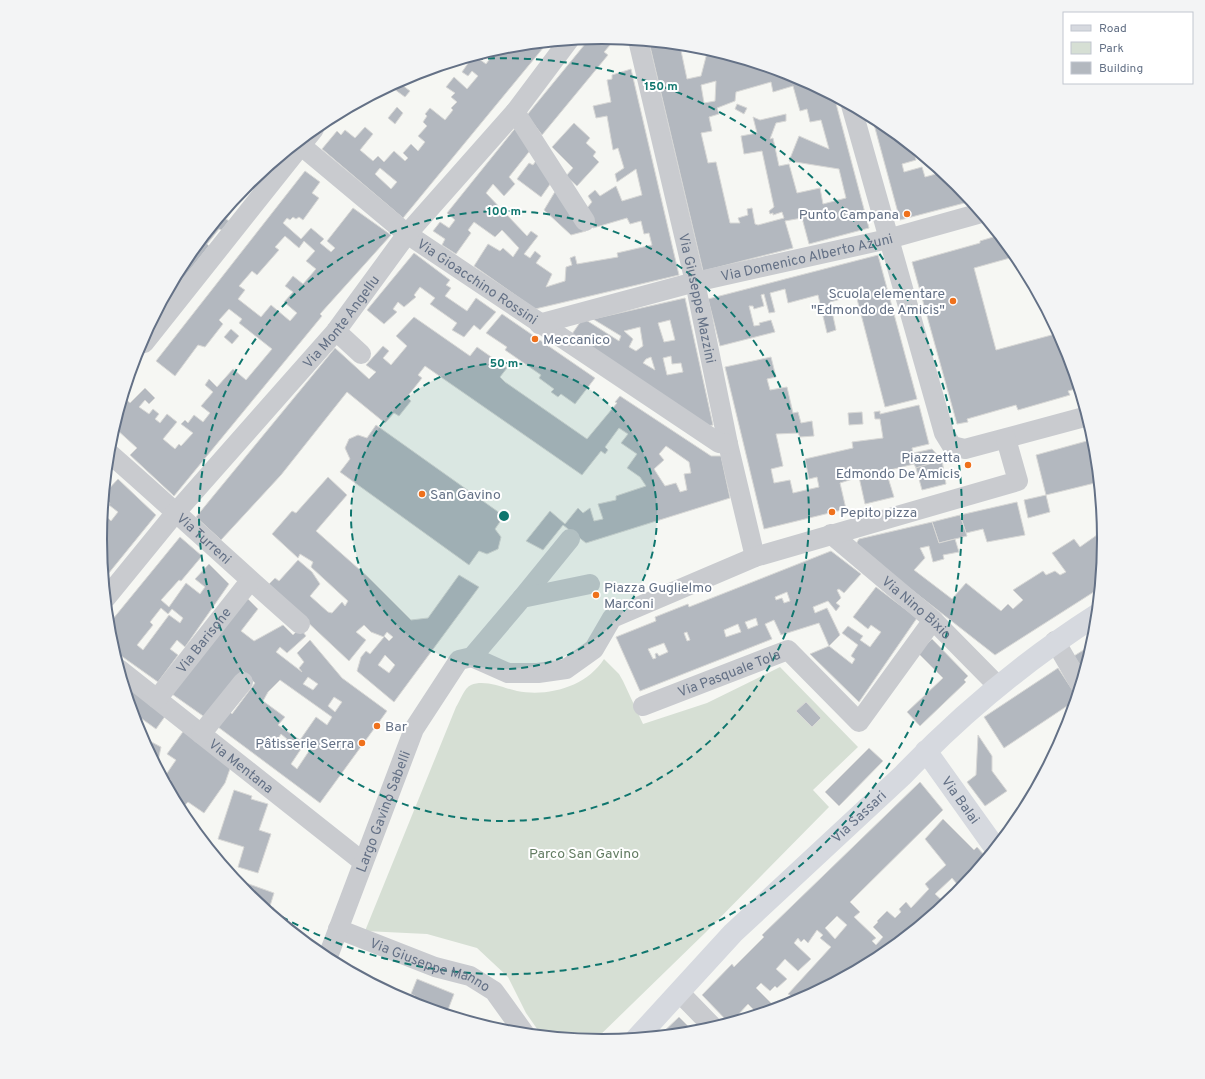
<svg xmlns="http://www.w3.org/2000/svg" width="1205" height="1079" font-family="Overpass,sans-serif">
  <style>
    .green { fill: #d6dfd4 }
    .building { fill: #b3b8bf; stroke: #d8d8d6; fill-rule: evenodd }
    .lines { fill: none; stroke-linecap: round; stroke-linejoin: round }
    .street { stroke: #c9cbcf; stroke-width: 20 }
    .secondary { stroke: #d6d9df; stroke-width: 22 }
    .ring { fill: none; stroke: #0f766e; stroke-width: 2; stroke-dasharray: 7 5 }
    .poi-dot { fill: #ef711c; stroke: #fff; stroke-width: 1.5 }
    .labels { text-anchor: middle; stroke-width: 4; stroke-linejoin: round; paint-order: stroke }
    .poi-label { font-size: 14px; fill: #647186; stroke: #fff; text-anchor: start }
    .street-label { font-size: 14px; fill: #647186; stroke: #fff }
    .park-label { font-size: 14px; fill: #647d63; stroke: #fff }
    .rim { fill: none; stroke: #647186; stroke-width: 2 }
    .centre { fill: #0f766e; stroke: #fff; stroke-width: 2 }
    .ring-label { font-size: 12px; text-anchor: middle; font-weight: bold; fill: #0f766e; stroke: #fff; stroke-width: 4; stroke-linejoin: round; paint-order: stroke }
  </style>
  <rect width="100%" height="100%" fill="#f6f7f3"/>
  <path class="green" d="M604,659L619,674L623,681L643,724L707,703L780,667L858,747L813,790L829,807L706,932L594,1041L542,1036L526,1013L508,977L477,948L427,934L365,931L456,707C460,701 464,688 471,685C485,679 503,688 517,691C548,697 586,687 604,659Z"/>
  <g class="building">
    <polygon points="603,37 616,38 604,52 608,55 542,135 527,115 590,38"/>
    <path d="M548,42L403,218L322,149L337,131L341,135L345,130L355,138L365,127L373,134L360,150L373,161L378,156L384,162L394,151L405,161L408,158L403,153L411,144L418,151L425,142L418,136L427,126L423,122L427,116L425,114L430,108L445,120L453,110L451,108L457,102L451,97L455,93L446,87L454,77L467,89L478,76L472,71L468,76L462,72L473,56H475L486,64L497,49L518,45L521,48L524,45ZM380,168L397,182L391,189L375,174Z"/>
    <path d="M649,42L686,45L680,46L687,79L701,76L708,49H700L701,47L795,75L834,96L869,228L809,244L802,218L785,221L793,248L703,271ZM716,81L715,101L704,103L701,85ZM771,82L773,92L793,86L800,111L807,109L810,122L821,120L829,149L799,136L789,161L839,169L846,198L823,204L820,188L797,193L789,164L779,166L773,138L770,139L776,123L786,121V114L760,120L753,117L757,133L741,136L744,154L762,151L774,207L769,211L770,214L773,213V215L782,212L784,218L758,225L755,224L752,208L747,209L748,215L738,218L740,223H730L716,162L708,163L701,133L712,131L709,117L719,114L717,108L735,101L736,92Z"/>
    <polygon points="631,69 679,275 535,309 474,266 488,244 500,251 503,248 513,257 519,248 502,230 495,237 474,222 468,230 471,233 456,254 442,245 445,239 433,231 440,222 449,228 455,220 447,213 517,126 532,148 509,177 515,184 504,196 493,184 486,193 527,236 531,231 538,236 524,254 530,258 535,251 541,256 536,263 552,274 546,287 565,281 566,267 572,265 570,258 575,256 577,264 618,257 617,253 652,245 649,233 644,234 641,221 630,224 627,218 593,228 587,208 592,202 588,196 595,190 600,196 616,186 622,201 642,195 636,169 617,182 615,174 624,168 618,148 613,150 607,116 596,118 593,106 611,102 607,80 612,79 612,75"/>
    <polygon points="416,74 408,83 404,79 410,75"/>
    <polygon points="398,82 410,91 405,97 390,86"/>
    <polygon points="737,104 747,108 744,114 735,109"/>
    <polygon points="397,107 403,113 395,124 388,118"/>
    <polygon points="872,117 882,122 913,147 916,160 902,164 904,172 922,167 925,177 943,172 958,184 972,201 900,220"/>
    <polygon points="574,123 590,138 586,143 596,152 593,156 599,162 577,186 566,176 573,168 552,147"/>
    <polygon points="918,151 927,159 921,161"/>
    <polygon points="538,158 553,180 541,197 517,179 529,163 533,165"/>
    <polygon points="276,160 262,178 258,175"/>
    <path d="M305,171L320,182L312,193L319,198L303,220L299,217L296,219L293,217L290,220L287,218L283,223L301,239L311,228L324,239L320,243L331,252L335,248L327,241L353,208L391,235L320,314L322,316L174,496L130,455L137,448L115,428L113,430L123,397L130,403L145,388L155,398L149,404L145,400L139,407L149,414L153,409L159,414L155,419L160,423L167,414L177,422L163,439L175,449L179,444L181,446L193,433L181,424L185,420L188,423L194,415L203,422L210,413L201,406L213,392L205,385L209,379L217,387L233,369L246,380L272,349L239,323L242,319L229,309L219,320L223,324L205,347L198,345L175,376L156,361ZM285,236L299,248L304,241L315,251L306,261L316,269L303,284L293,276L285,286L293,292L284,302L297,313L290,321L271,305L261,317L238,299L245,290L239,286L252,271L257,275L279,250L275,247Z"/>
    <polygon points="249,183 251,185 226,219 229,221 222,230 219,229 207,244 209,246 156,313 185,260"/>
    <polygon points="556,190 570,211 586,231 571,235 544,210"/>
    <polygon points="1000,235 1017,256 974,268 996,350 1059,333 1067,347 1079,388 1068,391 1070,395 1018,410 1016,405 967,419 968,422 957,424 912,262 980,243 980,241"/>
    <polygon points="414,253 450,280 446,285 451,288 445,296 467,311 476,298 496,312 480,330 474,325 464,337 452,330 457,323 430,304 435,298 420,287 414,295 416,297 404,307 398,302 393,309 397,312 384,324 367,310"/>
    <polygon points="878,255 917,399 885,407 856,295 830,302 836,330 827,333 818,295 788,303 785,289 770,293 775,312 769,313 764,294 761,295 764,306 754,309 753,306 749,306 754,326 760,325 759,323 771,320 775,332 720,346 708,299"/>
    <path d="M685,298L713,425L707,426L572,334L581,321L586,320L619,341L621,336L593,319ZM670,320L675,340L664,342L658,323ZM640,327L643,346L636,351L629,347L633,339L624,331ZM671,356L672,364L681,363L683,372L667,375L663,358ZM651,357L655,370L643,363L646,359Z"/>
    <polygon points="502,314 595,378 575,404 561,394 558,397 551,392 554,389 539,378 541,375 505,350 507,347 486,333"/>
    <path d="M414,317L470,356L477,347L507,368L500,377L505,382L587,439L617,403L615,402L620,396L711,456H721L730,498L586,543L563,525L543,550L526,541L550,511L565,524L578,508L583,513L590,508L594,521L603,519L598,504L616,500V496L646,486L640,477L627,468L637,454L621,443L628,434L619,428L605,447L608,450L605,454L601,451L582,475L425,366L418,375L422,378L407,397L411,401L399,416L394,413L385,423L347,392L281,475L221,540L196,517L335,348L369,379L376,372L366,365L383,346L389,351L383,358L391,365L407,346L396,336ZM666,446L689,462L691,473L684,474L687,490L680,492L676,483L665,486L654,469L664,460L659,454Z"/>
    <polygon points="231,329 239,336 232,344 224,337"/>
    <polygon points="771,357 776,377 767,379 770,390 787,387 793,413 798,412 801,423 812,421 814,436 800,437 798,433 776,434 783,466 771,469 774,483 790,480 793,493 819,487 817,477 809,479 805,459 853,448 852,442 883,438 880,419 875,419 874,412 880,411 880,414 919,405 929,444 912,448 913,453 932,449 942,460 916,468 914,464 886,471 894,497 865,504 859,477 840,483 846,509 764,529 725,367"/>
    <polygon points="862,412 863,424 849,425 848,413"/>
    <polygon points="376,425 504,516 495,529 501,537 498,549 487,554 479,551 469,565 340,472 350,459 345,448 349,439 358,435 367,438"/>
    <polygon points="1094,439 1099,482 1046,495 1036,455"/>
    <polygon points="942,460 946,484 922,490 916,468"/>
    <path d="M328,477L347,495L316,531L369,578L411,620L428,618L459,575L479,587L394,702L357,671L361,657L366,651L370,654L384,637L371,632L364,625L356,632L366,640L349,661L268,585L275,578L279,581L298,560L312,572L320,584L310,596L328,612L332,613L342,602L345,606L348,601L311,567L313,562L300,554L298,558L272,534L292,511L296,513ZM387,632L393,637L389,641L384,636ZM385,655L395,665L389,673L378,665Z"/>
    <polygon points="118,479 156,515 104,579 100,539 101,532 105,528 101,525 103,513 111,521 118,512 109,505 110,503 104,498 104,494"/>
    <polygon points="1046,495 1050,512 1028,518 1024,500"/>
    <polygon points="1017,502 1025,535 987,542 983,529 966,533 960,515"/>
    <polygon points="960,515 967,536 939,543 932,522"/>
    <polygon points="1103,517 1104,529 1098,520"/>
    <polygon points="932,522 939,543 955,539 959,552 943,555 944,559 933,562 929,546 920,548 925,558 914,570 952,599 966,583 1001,611 1008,604 1013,609 1023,600 1013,590 1043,571 1046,575 1055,571 1060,575 1066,572 1052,553 1074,539 1080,547 1104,530 1105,540 1100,588 995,655 857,547 857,542 859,539"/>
    <path d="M180,537L202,556L181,581L179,580L161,600L169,607L186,583L200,594L205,587L195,579L209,564L229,584L185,647L177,640L170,649L178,655L158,682L113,650L108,625ZM161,608L168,614L172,609L183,618L180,623L169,615L143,650L137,645L153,625L150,622Z"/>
    <path d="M831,551L861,574L844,593L839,589L837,590L841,598L836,603L840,606L836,611L828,601L813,607L815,613L827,608L840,635L829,646L819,623L781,635L774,620L765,624L772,639L640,691L616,637L656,621L655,617L688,604L689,607ZM787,592L790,601L784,603L782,598L776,600L775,597ZM756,618L758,625L748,629L745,622ZM738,624L741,632L726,637L724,630ZM687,632L690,640L687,641L684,633ZM664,643L668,652L659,656L657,653L655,654L656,658L653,659L648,649Z"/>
    <polygon points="876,587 917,618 859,702 810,654 829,646 852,664 855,659 851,656 858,645 842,633 848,626 863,636 860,640 870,647 881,632 871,625 868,629 853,617"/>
    <path d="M245,596L258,609L241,631L254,641L283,625L293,635L300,628L306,636L287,653L280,647L276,652L302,672L299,668L304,662L297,653L310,640L342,678L387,711L320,803L214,724L229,711L232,714L255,683L242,670L206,718L172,694ZM308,677L318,684L313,690L303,684ZM280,680L332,717L327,725L316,717L300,740L278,725L285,717L263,701L268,692ZM334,697L342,702L335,712L328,706ZM281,734L287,739L283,744L277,740ZM305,743L311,748L297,769L291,764Z"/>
    <polygon points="932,639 968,676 964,680 966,682 920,726 907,712 943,678 918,653"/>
    <polygon points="1093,644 1085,673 1074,656"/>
    <polygon points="1058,668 1077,697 1076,700 1004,748 984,717"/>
    <polygon points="123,683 166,715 156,729 134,713 133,715"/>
    <polygon points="806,702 821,718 812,727 796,711"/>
    <polygon points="185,729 232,763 225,783 204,813 188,802 184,806 174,799 167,786 171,780 165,776 176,760 167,754"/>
    <polygon points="978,735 992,756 992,771 1007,791 985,806 967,782 976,775"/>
    <polygon points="144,738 161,747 158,761 152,758 143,740"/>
    <polygon points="869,748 883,761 839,806 825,792"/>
    <path d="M920,782L943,810L850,902L860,912L854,917L876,938L872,941L876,945L883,937L873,927L878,922L877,921L887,911L895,918L901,912L899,909L906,902L911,908L929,889L925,884L946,865L925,839L943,819L974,850L977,847L985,856L981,859L984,862L962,890L952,878L935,894L946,904L881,957L792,1005L789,1003L795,998L788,994L831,947L820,938L823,935L817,930L808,943L804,939L801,942L798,938L794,943L811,959L798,971L785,959L776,969L787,979L777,988L775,986L770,991L761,983L756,988L775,1007L773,1011L759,1015L748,1004L736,1017L739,1021L730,1024L702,995L732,964L734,967L764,937L762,935ZM837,916L847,925L835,939L825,928Z"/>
    <polygon points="234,790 252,796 251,799 268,804 259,830 271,834 258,873 238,867 244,847 218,839"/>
    <polygon points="246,883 274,893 270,906 274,908 272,915 247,895 243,890"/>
    <polygon points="417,979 454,994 446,1015 412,1004 415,996 411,994"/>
    <polygon points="679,1017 695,1033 659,1036"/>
  </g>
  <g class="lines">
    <g class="street">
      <path id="s1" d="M638,40L695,282L728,444L755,557"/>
      <polyline points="851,105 944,433 952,446 965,449 1088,416"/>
      <polyline points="515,112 585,221"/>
      <path id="s2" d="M298,143L407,234L719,443L728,444"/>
      <path id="s3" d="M539,324L695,282L888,239L981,213"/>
      <polyline points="336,331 361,354"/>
      <polyline points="144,343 314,129"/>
      <path id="s4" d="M109,453C173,509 235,567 300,624"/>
      <path id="s5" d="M831,534L933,620L998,686"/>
      <path id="s6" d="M106,598L177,511L336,331L407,234L515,112L569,40"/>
      <polyline points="522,598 570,539"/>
      <polyline points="1055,641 1081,686"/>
      <polyline points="472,657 508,673 538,673 566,669 594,649 612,618 755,557 1018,481 1006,439"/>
      <polyline points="472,657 522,598 590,584"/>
      <path id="s7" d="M119,669L363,862"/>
      <path id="s8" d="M157,699L250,581"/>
      <path id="s9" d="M643,706L788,650L859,722L933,620"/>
      <polyline points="201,734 243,682"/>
      <path id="s10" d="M338,929L435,967L470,976L494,991L525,1034"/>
      <path id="s11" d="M327,959L414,729L459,660L472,657"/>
      <polyline points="680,993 714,1028"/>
    </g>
    <g class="secondary">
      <path id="s12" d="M926,751L996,849"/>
      <path id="s13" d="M636,1039L733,933L903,775C961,714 1026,660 1098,614"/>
    </g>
  </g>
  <circle cx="504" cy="516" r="153" fill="#0f766e" fill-opacity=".12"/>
  <g class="ring">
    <circle cx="504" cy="516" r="153"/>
    <circle cx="504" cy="516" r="305"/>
    <path d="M464 60A458 458 0 1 1 251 898"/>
  </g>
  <g class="poi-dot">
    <circle cx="907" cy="214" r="4"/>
    <circle cx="953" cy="301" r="4"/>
    <circle cx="535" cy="339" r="4"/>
    <circle cx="968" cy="465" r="4"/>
    <circle cx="422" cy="494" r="4"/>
    <circle cx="832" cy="512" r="4"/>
    <circle cx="596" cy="595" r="4"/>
    <circle cx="377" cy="726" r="4"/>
    <circle cx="362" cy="743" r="4"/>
  </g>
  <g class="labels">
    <g class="poi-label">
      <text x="899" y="219" text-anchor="end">Punto Campana</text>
      <text x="945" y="298" text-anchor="end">Scuola elementare<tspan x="945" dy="16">"Edmondo de Amicis"</tspan></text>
      <text x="543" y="344">Meccanico</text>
      <text x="960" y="462" text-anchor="end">Piazzetta<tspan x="960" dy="16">Edmondo De Amicis</tspan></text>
      <text x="430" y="499">San Gavino</text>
      <text x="840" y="517">Pepito pizza</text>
      <text x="604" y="592">Piazza Guglielmo<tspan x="604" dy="16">Marconi</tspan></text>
      <text x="385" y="731">Bar</text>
      <text x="354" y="748" text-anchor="end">Pâtisserie Serra</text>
    </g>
    <g class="street-label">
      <text dy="5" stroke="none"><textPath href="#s3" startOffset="276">Via Domenico Alberto Azuni</textPath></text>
      <text dy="5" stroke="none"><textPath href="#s2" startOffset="227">Via Gioacchino Rossini</textPath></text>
      <text dy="5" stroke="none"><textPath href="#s1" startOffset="265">Via Giuseppe Mazzini</textPath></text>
      <text dy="5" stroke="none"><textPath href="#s6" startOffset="363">Via Monte Angellu</textPath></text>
      <text dy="5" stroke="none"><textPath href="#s4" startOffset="128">Via Turreni</textPath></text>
      <text dy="5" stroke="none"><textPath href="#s5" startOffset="113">Via Nino Bixio</textPath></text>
      <text dy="5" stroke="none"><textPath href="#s8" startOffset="75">Via Barisone</textPath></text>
      <text dy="5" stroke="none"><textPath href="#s9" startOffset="92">Via Pasquale Tola</textPath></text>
      <text dy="5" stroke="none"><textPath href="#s7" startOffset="156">Via Mentana</textPath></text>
      <text dy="5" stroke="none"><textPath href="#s12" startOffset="60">Via Balai</textPath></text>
      <text dy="5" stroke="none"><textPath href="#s11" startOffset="158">Largo Gavino Sabelli</textPath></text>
      <text dy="5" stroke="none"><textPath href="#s13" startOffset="315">Via Sassari</textPath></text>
      <text dy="5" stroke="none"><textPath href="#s10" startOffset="99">Via Giuseppe Manno</textPath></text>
    </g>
    <g class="park-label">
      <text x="584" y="858">Parco San Gavino</text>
    </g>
  </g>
  <path d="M0 0H1205V1079H0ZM107 539a495 495 0 1 1 990 0a495 495 0 1 1-990 0Z" fill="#f3f4f5" fill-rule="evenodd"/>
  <path class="rim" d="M107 539a495 495 0 1 1 990 0a495 495 0 1 1-990 0Z"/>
  <circle cx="504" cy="516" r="6" class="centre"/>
  <g class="ring-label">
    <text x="661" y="90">150 m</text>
    <text x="504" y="215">100 m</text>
    <text x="504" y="367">50 m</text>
  </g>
  <rect x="1063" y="12" width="130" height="72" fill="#ffffff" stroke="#c1c6cf"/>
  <rect x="1071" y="25" width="20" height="6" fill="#d6d9df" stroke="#c1c6cf"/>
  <text x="1099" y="32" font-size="12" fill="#647186">Road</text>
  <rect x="1071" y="42" width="20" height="12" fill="#d6dfd4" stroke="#c1c6cf"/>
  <text x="1099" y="52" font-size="12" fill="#647186">Park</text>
  <rect x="1071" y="62" width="20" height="12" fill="#b3b8bf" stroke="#c1c6cf"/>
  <text x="1099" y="72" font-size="12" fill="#647186">Building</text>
</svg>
